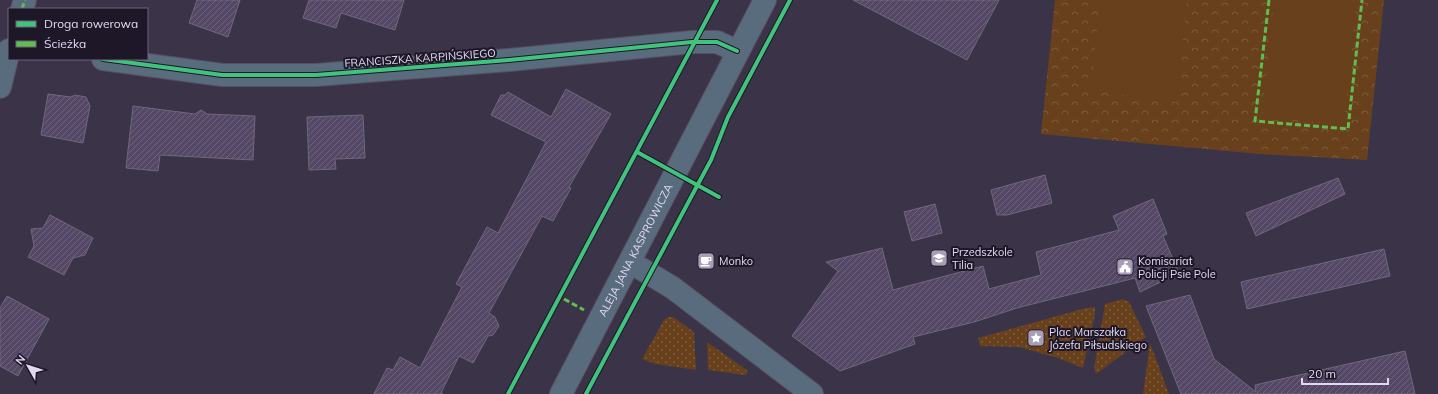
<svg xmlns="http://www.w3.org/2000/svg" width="1438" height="394" font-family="Mulish,sans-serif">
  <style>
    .grass { fill: url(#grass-dots) }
    .park { fill: url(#park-crowns) }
    .pitch { fill: #68411c }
    .building { fill: url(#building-hatch); stroke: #6f687a }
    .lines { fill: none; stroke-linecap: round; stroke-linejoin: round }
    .minor-casing { stroke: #574f61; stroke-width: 24 }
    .tertiary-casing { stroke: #574f61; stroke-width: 24 }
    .minor { stroke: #596c7e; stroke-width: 22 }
    .tertiary { stroke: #596c7e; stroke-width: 22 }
    .quiet { stroke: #5fbe4e; stroke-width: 3; stroke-dasharray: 6 3; stroke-linecap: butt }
    .cycleway-casing { stroke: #1e1728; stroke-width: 6 }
    .cycleway { stroke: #40c37c; stroke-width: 4 }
    .labels { text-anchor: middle; stroke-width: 4; stroke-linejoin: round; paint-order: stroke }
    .street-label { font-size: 11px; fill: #e2d9f1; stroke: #1e1728 }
    .poi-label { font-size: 11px; fill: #e2d9f1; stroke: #1e1728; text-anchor: start }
  </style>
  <defs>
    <pattern id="grass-dots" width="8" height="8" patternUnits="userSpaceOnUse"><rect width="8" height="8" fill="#68411c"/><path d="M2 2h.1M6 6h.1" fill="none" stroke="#7d5c3d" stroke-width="1.8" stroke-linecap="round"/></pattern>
    <pattern id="park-crowns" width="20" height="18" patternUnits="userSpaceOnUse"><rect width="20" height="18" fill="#68411c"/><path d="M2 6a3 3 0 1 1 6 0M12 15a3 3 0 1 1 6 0" fill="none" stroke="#7d5c3d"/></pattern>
    <pattern id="building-hatch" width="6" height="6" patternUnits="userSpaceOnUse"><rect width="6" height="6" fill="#554866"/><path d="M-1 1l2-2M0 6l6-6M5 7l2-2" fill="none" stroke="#6d627c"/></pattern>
  </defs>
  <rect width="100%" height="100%" fill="#3b3348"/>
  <g class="grass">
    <polygon points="1123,299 1129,302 1146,337 1096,374 1094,368 1105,304"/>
    <polygon points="1095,307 1095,314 1083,368 1058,358 1019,347 980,346 978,338 1086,308"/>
    <polygon points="668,317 673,317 694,332 696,370 656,364 642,359 664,320"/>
    <polygon points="707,342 748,371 747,374 745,375 708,370"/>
    <polygon points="1150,343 1169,394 1143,394"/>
  </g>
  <polygon class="park" points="1055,0 1384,0 1367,160 1260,154 1041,134"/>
  <g class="pitch">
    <polygon points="1100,0 1187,0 1176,102 1091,91"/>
    <polygon points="1274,0 1357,0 1344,125 1262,116"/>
  </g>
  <g class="building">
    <polygon points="197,0 240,0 228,37 189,23"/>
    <polygon points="309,0 404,0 395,30 341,13 336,28 303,18"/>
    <polygon points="853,0 999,0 967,60"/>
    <polygon points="566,89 611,114 569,187 571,188 553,221 542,216 489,313 495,317 499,326 493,335 488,336 473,363 459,356 441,393 443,394 374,394 387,368 393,370 400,357 420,368 462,287 456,284 487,227 498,233 546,142 491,115 501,95 505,95 508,92 551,117"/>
    <polygon points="48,94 71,97 75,95 86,97 90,106 83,143 41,135"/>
    <polygon points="133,106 195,114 201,110 207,114 255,116 253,160 160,155 158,171 126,168"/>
    <polygon points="363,115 365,158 335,159 336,169 309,170 307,117"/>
    <polygon points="1045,175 1052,203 1007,215 997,215 991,190"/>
    <polygon points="1338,178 1345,194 1256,236 1246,213"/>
    <polygon points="1153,199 1167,234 1163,236 1179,273 1140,292 1135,278 1017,308 974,322 913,337 915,344 840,371 792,336 838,271 826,262 882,248 893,290 983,266 989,289 1041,275 1036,252 1119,230 1113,216"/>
    <polygon points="935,204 942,233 912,241 904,212"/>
    <polygon points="50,215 93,238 85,255 73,258 64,275 28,257 34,246 31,229 43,228"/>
    <polygon points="1384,249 1390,276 1247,309 1241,282"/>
    <polygon points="1190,295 1214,359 1256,392 1255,385 1405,351 1415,394 1181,394 1146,306"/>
    <polygon points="7,296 49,319 18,376 0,366 0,308"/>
  </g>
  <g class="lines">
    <g class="minor-casing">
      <g id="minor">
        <polyline points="22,9 25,0"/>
        <polyline points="103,59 222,75 316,75 509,60 692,42 717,42 737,51"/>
        <polyline points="0,87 9,50"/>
        <polyline points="630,262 673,288 812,394"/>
      </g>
    </g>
    <g class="tertiary-casing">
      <g id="tertiary">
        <path id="s1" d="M561,394L765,0"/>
      </g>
    </g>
    <use href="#minor" class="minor"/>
    <use href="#tertiary" class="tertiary"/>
    <g class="quiet">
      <polyline points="1269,0 1255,121 1348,129 1362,0"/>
      <polyline points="22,9 25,0"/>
      <polyline points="564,299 584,310"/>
    </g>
    <g class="cycleway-casing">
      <g id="cycleway">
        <polyline points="103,59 222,75 316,75 509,60 692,42 717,42 737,51"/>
        <polyline points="637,152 719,197"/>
        <polyline points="508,394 717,0"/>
        <polyline points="586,394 697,186 711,160 728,117 790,0"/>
      </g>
    </g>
    <use href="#cycleway" class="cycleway"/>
  </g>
  <defs>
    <g id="school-square" transform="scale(0.9)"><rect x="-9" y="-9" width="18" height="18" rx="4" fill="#a89fb6" stroke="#1e1728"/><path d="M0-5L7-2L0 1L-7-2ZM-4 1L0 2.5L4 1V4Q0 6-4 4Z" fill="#fff"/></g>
    <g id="cafe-square" transform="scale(0.9)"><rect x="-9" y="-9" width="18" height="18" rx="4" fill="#a89fb6" stroke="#1e1728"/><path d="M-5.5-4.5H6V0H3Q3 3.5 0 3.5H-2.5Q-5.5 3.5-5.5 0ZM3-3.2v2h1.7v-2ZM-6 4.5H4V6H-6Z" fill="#fff"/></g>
    <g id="civic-square" transform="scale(0.9)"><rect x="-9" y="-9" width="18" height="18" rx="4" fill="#a89fb6" stroke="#1e1728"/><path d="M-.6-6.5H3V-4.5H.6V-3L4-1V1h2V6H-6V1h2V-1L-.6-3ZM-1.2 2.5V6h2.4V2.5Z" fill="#fff"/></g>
    <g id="sight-square" transform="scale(0.9)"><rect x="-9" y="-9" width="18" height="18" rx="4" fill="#a89fb6" stroke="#1e1728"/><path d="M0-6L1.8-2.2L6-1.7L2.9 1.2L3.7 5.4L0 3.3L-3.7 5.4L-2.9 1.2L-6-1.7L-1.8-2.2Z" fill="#fff"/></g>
  </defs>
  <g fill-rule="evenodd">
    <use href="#school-square" x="939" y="258"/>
    <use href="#cafe-square" x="706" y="261"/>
    <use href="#civic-square" x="1125" y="267"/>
    <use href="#sight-square" x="1036" y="338"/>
  </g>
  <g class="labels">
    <g class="street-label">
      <text transform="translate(420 58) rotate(-4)" y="4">FRANCISZKA KARPIŃSKIEGO</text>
      <text dy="4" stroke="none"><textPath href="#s1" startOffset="162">ALEJA JANA KASPROWICZA</textPath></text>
    </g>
    <g class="poi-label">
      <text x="952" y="256">Przedszkole<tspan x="952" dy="13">Tilia</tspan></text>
      <text x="719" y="265">Monko</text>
      <text x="1138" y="265">Komisariat<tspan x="1138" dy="13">Policji Psie Pole</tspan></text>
      <text x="1049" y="336">Plac Marszałka<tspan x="1049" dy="13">Józefa Piłsudskiego</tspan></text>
    </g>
  </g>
  <rect x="8" y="8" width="140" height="52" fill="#1e1728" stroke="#6c6578"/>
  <rect x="16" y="21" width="20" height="6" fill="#40c37c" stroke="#6c6578"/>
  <text x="44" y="28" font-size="12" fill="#e2d9f1">Droga rowerowa</text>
  <rect x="16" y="41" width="20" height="6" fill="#5fbe4e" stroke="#6c6578"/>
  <text x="44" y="48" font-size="12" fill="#e2d9f1">Ścieżka</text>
  <g transform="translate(28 366) rotate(309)" stroke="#1e1728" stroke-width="3" paint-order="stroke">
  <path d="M0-3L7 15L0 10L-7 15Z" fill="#e2d9f1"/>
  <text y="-6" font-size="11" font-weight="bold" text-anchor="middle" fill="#e2d9f1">N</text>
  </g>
  <path d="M1302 378v6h86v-6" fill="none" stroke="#e2d9f1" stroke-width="2"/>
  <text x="1308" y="378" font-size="12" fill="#e2d9f1" stroke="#1e1728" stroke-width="3" paint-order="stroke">20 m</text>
</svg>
